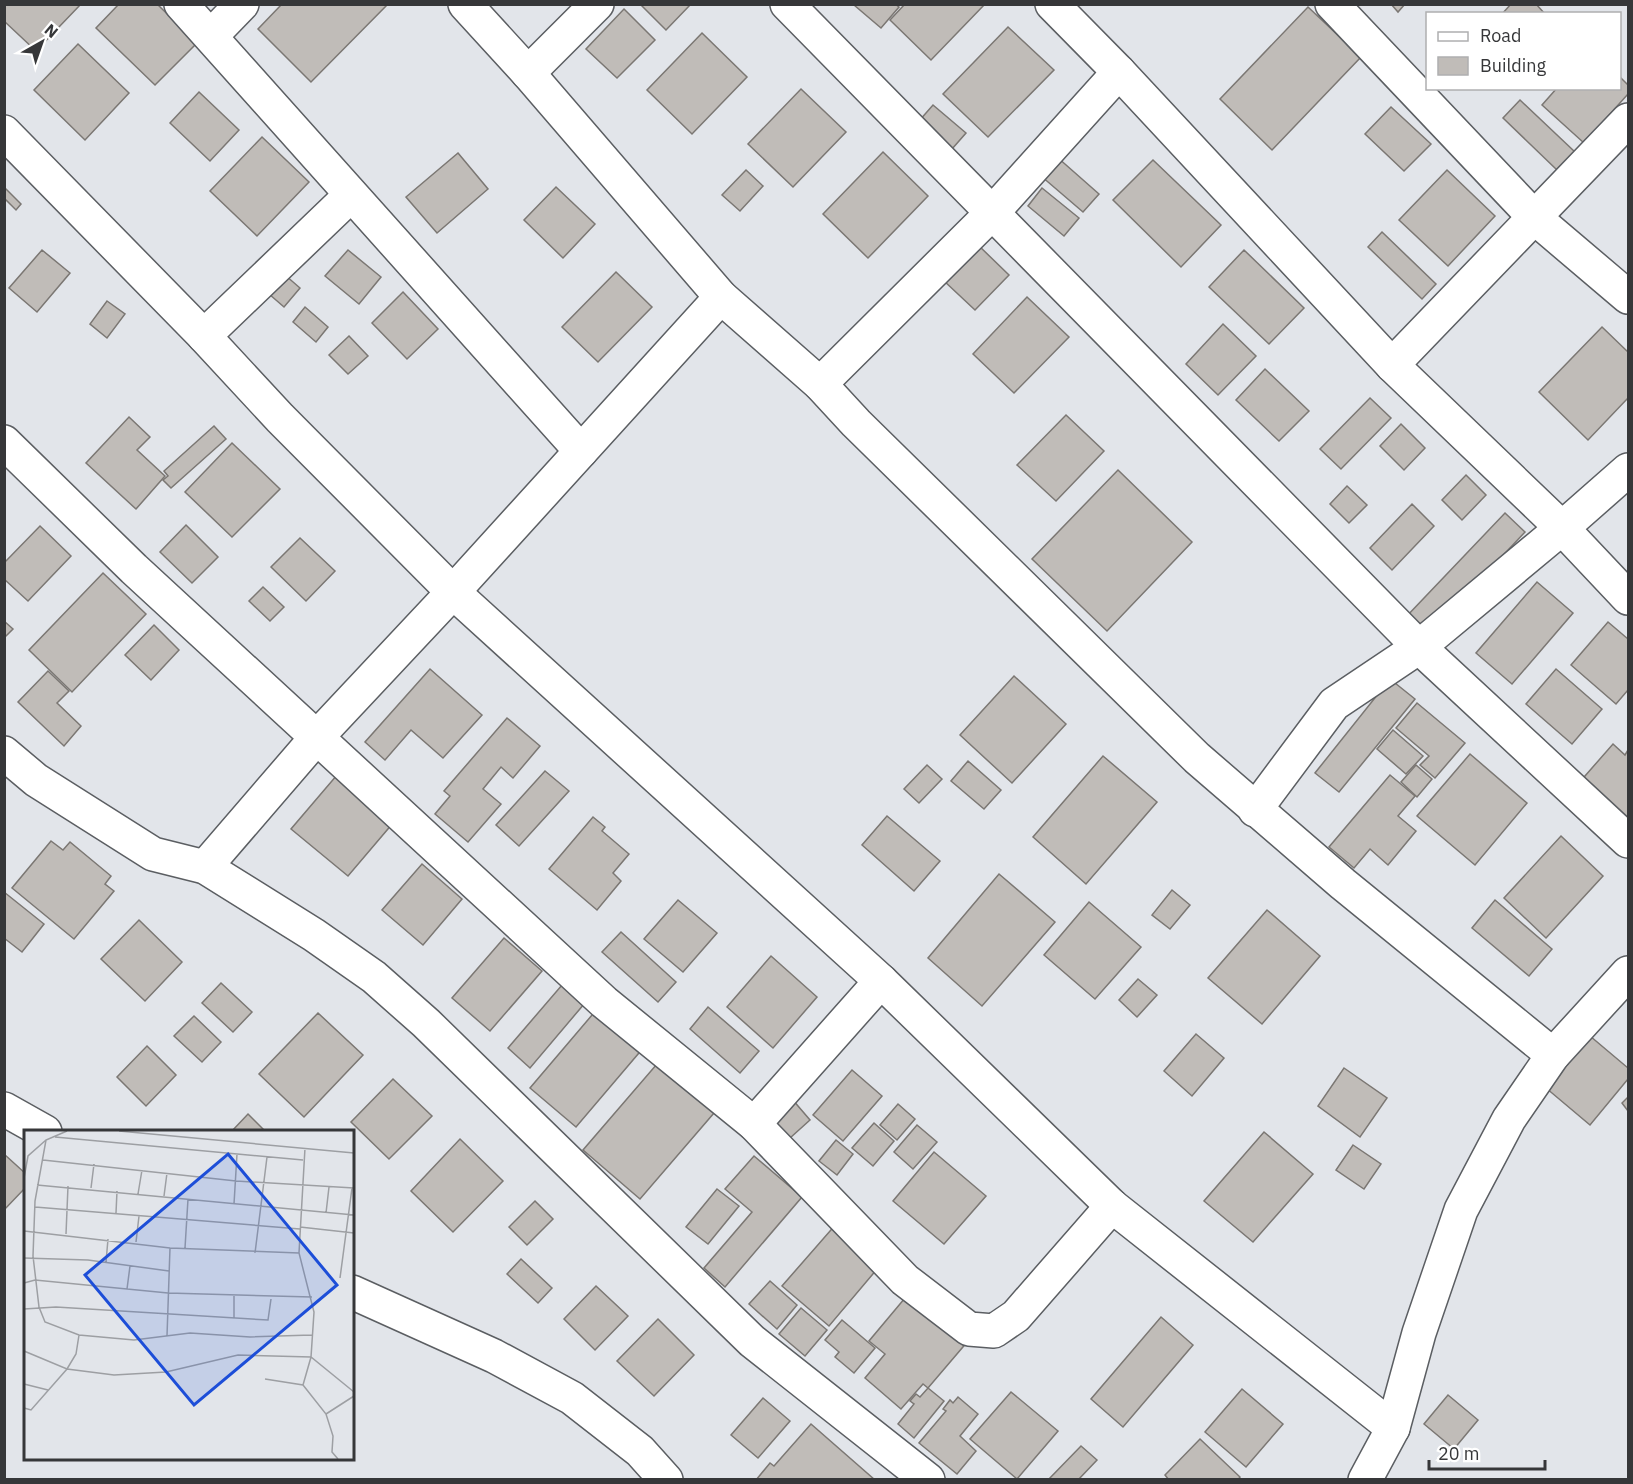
<svg xmlns="http://www.w3.org/2000/svg" width="1633" height="1484" font-family="'IBM Plex Sans',sans-serif">
  <style>
    .building { fill: #c0bcb8; stroke: #7b7773; stroke-width: 1.5 }
    .lines { fill: none; stroke-linecap: round; stroke-linejoin: round }
    .minor-casing { stroke: #5b5e62; stroke-width: 36 }
    .minor { stroke: #fff; stroke-width: 33 }
    .inset-road { fill: none; stroke: #9d9fa3; stroke-width: 1.5 }
    .view { fill: #1d4ed8; fill-opacity: 0.15; stroke: #1d4ed8; stroke-width: 3 }
    .inset-edge { fill: none; stroke: #363739; stroke-width: 3 }
  </style>
  <rect width="100%" height="100%" fill="#e2e5ea"/>
  <g class="building">
    <polygon points="4,4 81,4 36,51 4,21"/>
    <polygon points="119,4 157,4 197,43 155,85 96,28"/>
    <polygon points="282,4 388,4 311,82 258,29"/>
    <polygon points="640,4 691,4 666,30"/>
    <polygon points="895,4 899,7 881,28 854,5"/>
    <polygon points="905,4 985,4 931,60 890,20"/>
    <polygon points="1391,4 1405,4 1398,12"/>
    <polygon points="1511,4 1536,4 1545,14 1502,14"/>
    <polygon points="1308,7 1361,57 1272,150 1220,99"/>
    <polygon points="624,9 655,40 617,78 586,49"/>
    <polygon points="1008,27 1054,70 988,137 943,94"/>
    <polygon points="702,33 747,77 692,134 647,90"/>
    <polygon points="78,44 129,93 85,140 34,90"/>
    <polygon points="1620,77 1628,85 1628,94 1584,143 1542,105 1557,88 1620,88"/>
    <polygon points="801,89 846,132 793,187 748,144"/>
    <polygon points="199,92 239,130 210,161 170,123"/>
    <polygon points="1520,100 1575,152 1557,170 1503,118"/>
    <polygon points="933,105 966,133 945,157 912,129"/>
    <polygon points="1391,107 1431,144 1404,171 1365,134"/>
    <polygon points="262,137 309,182 257,236 210,191"/>
    <polygon points="883,152 928,196 868,258 823,214"/>
    <polygon points="458,153 488,189 437,233 406,197"/>
    <polygon points="1057,157 1099,194 1083,212 1041,176"/>
    <polygon points="1153,160 1221,225 1181,267 1113,200"/>
    <polygon points="746,170 763,186 740,211 722,195"/>
    <polygon points="1447,170 1495,216 1448,266 1399,220"/>
    <polygon points="4,187 21,204 16,210 6,200 4,201"/>
    <polygon points="556,187 595,224 563,258 524,220"/>
    <polygon points="1042,188 1079,218 1064,236 1028,206"/>
    <polygon points="1382,232 1436,284 1422,299 1368,247"/>
    <polygon points="977,244 1009,275 975,310 943,280"/>
    <polygon points="42,250 70,273 37,312 9,288"/>
    <polygon points="348,250 381,277 359,304 325,276"/>
    <polygon points="1244,250 1304,308 1269,344 1209,287"/>
    <polygon points="616,272 652,307 598,362 562,327"/>
    <polygon points="285,275 300,288 284,307 269,294"/>
    <polygon points="403,292 438,329 407,359 372,323"/>
    <polygon points="1027,297 1069,337 1014,393 973,354"/>
    <polygon points="107,301 125,314 107,338 90,324"/>
    <polygon points="305,307 328,327 316,342 293,322"/>
    <polygon points="1223,324 1256,356 1218,395 1186,364"/>
    <polygon points="1602,327 1628,352 1628,398 1588,440 1539,392"/>
    <polygon points="349,336 368,356 348,374 329,355"/>
    <polygon points="1265,369 1309,411 1279,441 1236,400"/>
    <polygon points="1370,398 1391,418 1341,469 1320,449"/>
    <polygon points="1066,415 1104,451 1056,501 1017,465"/>
    <polygon points="129,417 150,437 137,450 165,476 136,509 86,463"/>
    <polygon points="1401,424 1425,448 1404,470 1380,446"/>
    <polygon points="214,426 226,439 171,488 163,480 168,476 164,471"/>
    <polygon points="232,443 280,489 232,537 185,492"/>
    <polygon points="1118,470 1192,542 1107,631 1032,559"/>
    <polygon points="1466,475 1486,495 1462,520 1442,500"/>
    <polygon points="1347,486 1367,505 1349,523 1330,504"/>
    <polygon points="1412,504 1434,526 1392,570 1370,548"/>
    <polygon points="1505,513 1525,532 1426,637 1405,618"/>
    <polygon points="186,525 218,557 192,583 160,552"/>
    <polygon points="40,526 71,556 28,601 4,579 4,563"/>
    <polygon points="300,538 335,571 306,601 271,567"/>
    <polygon points="103,573 146,614 72,692 29,650"/>
    <polygon points="1537,582 1573,613 1512,684 1476,653"/>
    <polygon points="263,587 284,607 270,621 249,601"/>
    <polygon points="4,621 13,629 4,638"/>
    <polygon points="1608,622 1628,639 1628,690 1616,704 1571,665"/>
    <polygon points="154,625 179,650 151,680 125,655"/>
    <polygon points="430,669 482,715 443,758 411,730 385,760 365,742"/>
    <polygon points="1556,669 1602,709 1572,744 1526,704"/>
    <polygon points="48,671 69,691 57,703 81,726 64,746 18,702"/>
    <polygon points="1014,676 1066,724 1012,783 960,735"/>
    <polygon points="1390,679 1415,699 1339,792 1315,773"/>
    <polygon points="1417,703 1465,743 1435,778 1420,765 1429,756 1396,728"/>
    <polygon points="507,718 540,746 513,778 501,767 483,789 501,804 468,842 435,814 450,796 444,791"/>
    <polygon points="1393,730 1423,756 1406,774 1377,749"/>
    <polygon points="1613,744 1625,755 1628,750 1628,828 1578,784"/>
    <polygon points="1470,754 1527,803 1475,865 1417,816"/>
    <polygon points="1103,756 1157,802 1086,884 1033,837"/>
    <polygon points="968,761 1001,790 984,809 951,781"/>
    <polygon points="927,765 942,779 919,803 904,789"/>
    <polygon points="1416,765 1432,779 1417,797 1401,782"/>
    <polygon points="545,771 569,791 519,846 496,825"/>
    <polygon points="337,775 393,823 348,876 291,829"/>
    <polygon points="1390,775 1415,796 1398,816 1416,831 1388,865 1370,849 1354,868 1329,847"/>
    <polygon points="887,816 940,861 914,891 862,845"/>
    <polygon points="593,817 605,827 602,831 629,854 613,873 621,881 597,910 549,869"/>
    <polygon points="1561,836 1603,876 1546,938 1504,898"/>
    <polygon points="51,841 63,850 70,842 111,876 105,884 114,891 74,939 12,888"/>
    <polygon points="422,864 462,899 423,945 382,910"/>
    <polygon points="999,874 1055,922 982,1006 928,958"/>
    <polygon points="1172,890 1190,905 1170,929 1152,915"/>
    <polygon points="4,892 44,924 22,952 4,938"/>
    <polygon points="678,900 717,933 683,972 644,939"/>
    <polygon points="1495,900 1552,949 1529,976 1472,928"/>
    <polygon points="1089,902 1141,947 1095,999 1044,955"/>
    <polygon points="1267,910 1320,956 1262,1024 1208,978"/>
    <polygon points="139,920 182,962 145,1001 101,959"/>
    <polygon points="621,932 676,982 658,1002 602,952"/>
    <polygon points="504,938 542,971 490,1031 452,998"/>
    <polygon points="771,956 817,997 773,1048 727,1007"/>
    <polygon points="568,978 590,997 530,1068 508,1048"/>
    <polygon points="1138,979 1157,995 1137,1017 1119,1000"/>
    <polygon points="221,983 252,1012 233,1032 202,1003"/>
    <polygon points="708,1007 759,1051 740,1073 690,1029"/>
    <polygon points="598,1008 644,1047 576,1127 530,1088"/>
    <polygon points="318,1013 363,1055 304,1117 259,1074"/>
    <polygon points="194,1016 221,1042 202,1062 174,1036"/>
    <polygon points="1196,1034 1224,1058 1192,1096 1164,1071"/>
    <polygon points="1590,1036 1628,1068 1628,1079 1590,1125 1546,1088"/>
    <polygon points="147,1046 176,1075 146,1106 117,1077"/>
    <polygon points="663,1057 720,1106 640,1199 583,1150"/>
    <polygon points="1344,1068 1387,1098 1360,1137 1318,1106"/>
    <polygon points="852,1070 882,1096 843,1141 813,1115"/>
    <polygon points="393,1079 432,1116 389,1159 351,1122"/>
    <polygon points="1628,1097 1628,1111 1622,1103"/>
    <polygon points="792,1099 810,1120 790,1138 771,1118"/>
    <polygon points="898,1104 915,1119 897,1140 880,1125"/>
    <polygon points="248,1114 266,1132 231,1132"/>
    <polygon points="874,1123 894,1141 873,1166 852,1148"/>
    <polygon points="917,1125 937,1142 913,1169 894,1152"/>
    <polygon points="1264,1132 1313,1174 1253,1242 1204,1201"/>
    <polygon points="460,1139 503,1181 453,1232 411,1191"/>
    <polygon points="836,1140 853,1154 837,1175 819,1161"/>
    <polygon points="1353,1145 1381,1164 1364,1189 1336,1170"/>
    <polygon points="934,1152 986,1196 944,1244 893,1201"/>
    <polygon points="4,1154 26,1174 26,1187 5,1209"/>
    <polygon points="754,1156 802,1197 725,1287 704,1268 752,1212 725,1189"/>
    <polygon points="717,1189 739,1206 708,1244 686,1227"/>
    <polygon points="535,1201 553,1219 527,1245 509,1227"/>
    <polygon points="837,1223 883,1262 829,1326 782,1286"/>
    <polygon points="521,1259 552,1288 538,1303 507,1274"/>
    <polygon points="770,1281 797,1305 777,1329 749,1304"/>
    <polygon points="596,1286 628,1316 595,1350 564,1319"/>
    <polygon points="910,1292 968,1341 928,1388 923,1384 901,1409 865,1378 885,1354 869,1341"/>
    <polygon points="801,1308 827,1330 805,1356 779,1334"/>
    <polygon points="1161,1317 1193,1345 1123,1427 1091,1399"/>
    <polygon points="658,1319 694,1355 654,1396 617,1361"/>
    <polygon points="842,1320 875,1348 854,1373 835,1357 839,1352 825,1340"/>
    <polygon points="928,1388 944,1401 914,1438 898,1424 914,1404 910,1401 916,1394 920,1397"/>
    <polygon points="1242,1389 1283,1424 1246,1467 1205,1432"/>
    <polygon points="1011,1392 1058,1431 1017,1479 970,1439"/>
    <polygon points="1448,1395 1478,1420 1454,1449 1424,1424"/>
    <polygon points="958,1397 978,1414 960,1436 976,1451 957,1474 919,1443 946,1411 943,1409 950,1400 953,1403"/>
    <polygon points="763,1398 790,1421 758,1458 731,1435"/>
    <polygon points="811,1424 875,1480 756,1480 770,1463 774,1466"/>
    <polygon points="1200,1439 1240,1477 1238,1480 1169,1480 1165,1475"/>
    <polygon points="1081,1446 1097,1460 1078,1480 1048,1480"/>
  </g>
  <g class="lines">
    <g class="minor-casing">
      <g id="minor">
        <polyline points="181,4 581,451"/>
        <polyline points="465,4 528,73 721,297 820,384 856,423 1197,758 1343,884 1553,1055"/>
        <polyline points="787,4 1419,647 1628,841"/>
        <polyline points="1052,4 1119,72 1392,365 1562,528 1628,598"/>
        <polyline points="1332,4 1535,218 1628,297"/>
        <polyline points="211,36 242,4"/>
        <polyline points="528,73 597,4"/>
        <polyline points="4,132 204,336 280,418 453,592 881,981 1112,1206 1393,1428"/>
        <polyline points="204,336 351,195"/>
        <polyline points="1392,365 1628,120"/>
        <polyline points="820,384 992,213 1119,72"/>
        <polyline points="4,442 134,569 604,1002 754,1124 905,1280 969,1329 994,1331 1016,1316 1112,1206"/>
        <polyline points="4,753 36,780 153,854 205,867 314,935 374,977 426,1023 752,1341 928,1480"/>
        <polyline points="1255,810 1334,704 1419,647 1562,528 1628,470"/>
        <polyline points="205,867 317,737 453,592 721,297"/>
        <polyline points="4,1109 45,1132"/>
        <polyline points="754,1124 881,981"/>
        <polyline points="352,1292 494,1356 572,1398 640,1451 666,1480"/>
        <polyline points="1365,1480 1393,1428 1419,1333 1461,1210 1509,1119 1553,1055 1628,973"/>
      </g>
    </g>
    <use href="#minor" class="minor"/>
  </g>
  <g transform="translate(24 1130)">
    <rect width="330" height="330" fill="#e2e5ea"/>
    <path class="inset-road" d="M43,1L22,10L11,71L9,126L15,177L21,192L55,205L110,210L166,203L226,207L288,205M95,1L330,23M31,7L279,30M19,30L212,51L330,58M0,48L4,26L22,10M13,55L330,85M67,58L70,34M114,64L118,40M140,66L143,43M210,74L213,24M11,77L276,99M92,83L93,61M302,83L305,57M276,97L330,103M0,101L146,118L275,123M42,104L44,56M112,112L115,86M161,118L164,69M231,123L243,27M0,128L64,130L145,141M82,132L84,109M316,148L328,58M0,153L11,150L144,163L288,167M103,159L106,136M0,179L32,177L244,190L247,169M210,188V166M143,206L146,118M0,221L43,239L90,245L142,242L214,225L287,227L330,262M241,249L279,255L302,284L309,306L308,322L314,329M0,254L24,260M279,255L287,227L290,182L275,123L281,18M0,278L7,280L43,239L52,224L55,205M302,284L330,266"/>
    <path class="view" d="M204,24L313,155L170,275L61,145Z"/>
    <rect width="330" height="330" class="inset-edge"/>
  </g>
  <rect width="1633" height="1484" fill="none" stroke="#363739" stroke-width="12"/>
  <rect x="1426" y="12" width="195" height="78" fill="#ffffff" stroke="#afafb0" stroke-width="1.5"/>
  <rect x="1438" y="32" width="30" height="9" fill="#ffffff" stroke="#afafb0" stroke-width="1.5"/>
  <text x="1480" y="42" font-size="18" fill="#363739">Road</text>
  <rect x="1438" y="57" width="30" height="18" fill="#c0bcb8" stroke="#afafb0" stroke-width="1.5"/>
  <text x="1480" y="72" font-size="18" fill="#363739">Building</text>
  <g transform="translate(42 42) rotate(40)" stroke="#ffffff" stroke-width="4.5" paint-order="stroke">
  <path d="M0-4.5L10 22L0 15L-10 22Z" fill="#363739"/>
  <text y="-9" font-size="16" font-weight="bold" text-anchor="middle" fill="#363739">N</text>
  </g>
  <path d="M1429 1460v9h116v-9" fill="none" stroke="#363739" stroke-width="3"/>
  <text x="1438" y="1460" font-size="18" fill="#363739" stroke="#ffffff" stroke-width="4.5" paint-order="stroke">20 m</text>
</svg>
